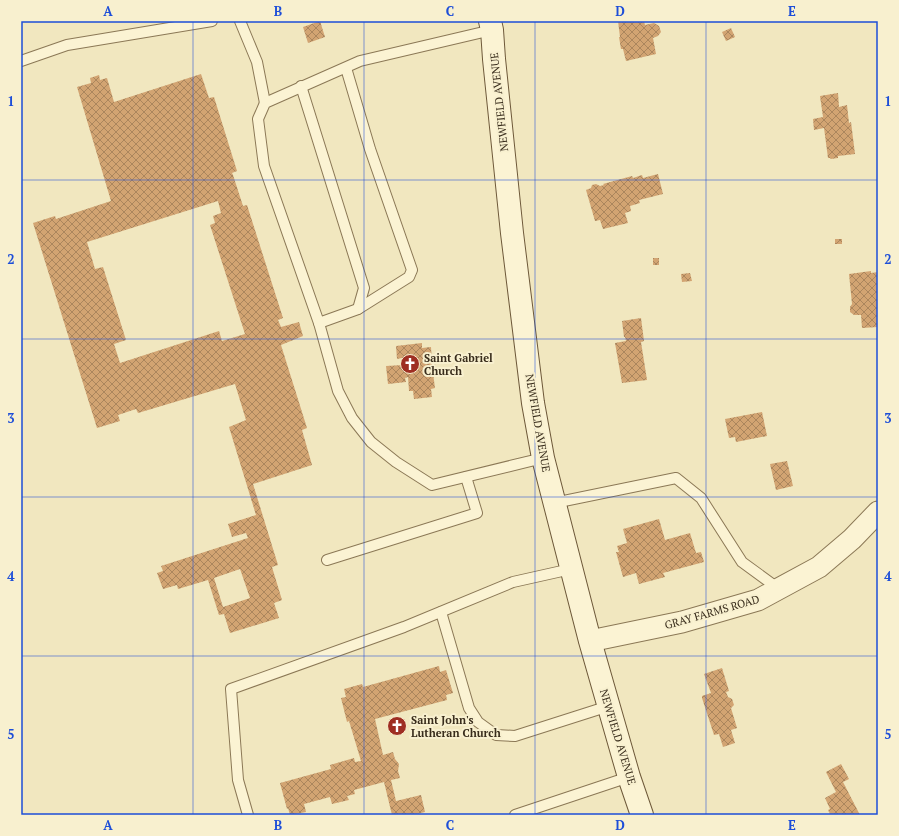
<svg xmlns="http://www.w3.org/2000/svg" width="899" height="836" font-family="'PT Serif',serif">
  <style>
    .building { fill: url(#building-cross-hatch); fill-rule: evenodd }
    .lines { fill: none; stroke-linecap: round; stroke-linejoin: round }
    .service-casing { stroke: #8b7856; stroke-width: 12 }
    .minor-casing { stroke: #8b7856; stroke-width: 23 }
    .secondary-casing { stroke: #6d5839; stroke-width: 24 }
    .service { stroke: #fbf3d3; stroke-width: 10 }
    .minor { stroke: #fbf3d3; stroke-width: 21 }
    .secondary { stroke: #fbf3d3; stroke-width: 22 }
    .grid { fill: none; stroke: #1d4ed8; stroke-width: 1; stroke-opacity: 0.55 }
    .labels { text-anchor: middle; stroke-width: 4; stroke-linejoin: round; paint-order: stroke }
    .street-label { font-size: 11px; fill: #392d1c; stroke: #f8f0cf }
    .poi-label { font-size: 11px; font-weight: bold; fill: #392d1c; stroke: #f8f0cf; text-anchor: start }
    .neatline { fill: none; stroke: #1d4ed8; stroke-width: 1.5 }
    .grid-label { font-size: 13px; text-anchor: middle; font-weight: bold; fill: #1d4ed8 }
  </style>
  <defs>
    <pattern id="building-cross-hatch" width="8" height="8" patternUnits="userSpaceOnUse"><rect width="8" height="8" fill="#d2a472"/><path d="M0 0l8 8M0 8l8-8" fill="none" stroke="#ab865d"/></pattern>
  </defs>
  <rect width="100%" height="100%" fill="#f1e7bf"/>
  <g class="building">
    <polygon points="320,21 325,37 308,43 303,27"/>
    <polygon points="618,21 644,21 645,25 654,23 659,26 661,32 658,36 653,38 656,54 626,61 623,49 621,49 619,37 620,37"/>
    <polygon points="731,28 735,37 726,41 722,32"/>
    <path d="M201,74L209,98L214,97L237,171L232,173L233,175L243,206L247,205L283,318L278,320L281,327L299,322L303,336L281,345L307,428L302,430L312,465L253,484L278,565L272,567L282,600L274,603L279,618L230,633L224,614L219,615L208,580L178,589L177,585L163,589L157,573L163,571L161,566L248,538L246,533L232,537L228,524L256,515L229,427L246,420L235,384L138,413L136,409L118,415L120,421L97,428L33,223L55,216L56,219L111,201L77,87L91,83L90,78L99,75L100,80L107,78L114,102ZM218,201L221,213L213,216L215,223L210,225L245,334L222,341L219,331L120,363L114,344L126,340L103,267L95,269L87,242ZM240,569L250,598L223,607L214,578Z"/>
    <polygon points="838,93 839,107 847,105 849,123 851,122 855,154 838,156 838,158 831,159 830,158 828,158 824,128 814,130 813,119 823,117 820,96"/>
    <polygon points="658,174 663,194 639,200 640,203 630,206 631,211 625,213 628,223 603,229 600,220 595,221 586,190 591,188 592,185 596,184 600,186 604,185 603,184 632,176 633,178 642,175 643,178"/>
    <rect x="835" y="239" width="7" height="5"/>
    <rect x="653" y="258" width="6" height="7"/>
    <polygon points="871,271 871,273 878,272 878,327 862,328 861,315 854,315 850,312 850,307 852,304 849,274"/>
    <polygon points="690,273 692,281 682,282 681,274"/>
    <polygon points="641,318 644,341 641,342 647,380 622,383 615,343 626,341 625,337 624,337 622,321"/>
    <polygon points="422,343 422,348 431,347 432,364 435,363 436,373 433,373 435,388 431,389 432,397 414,399 413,391 409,391 408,377 405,378 406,382 388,384 386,366 403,365 402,358 397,359 396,346"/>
    <polygon points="762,412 767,436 736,442 735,437 729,438 725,419"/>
    <polygon points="787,461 793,486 776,490 770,464"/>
    <polygon points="659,519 665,540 690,533 696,553 701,552 704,562 663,573 665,577 639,584 636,573 623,577 616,552 619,552 617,546 627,543 623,529"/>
    <polygon points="439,666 440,672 446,670 453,693 446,695 447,700 375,719 383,755 393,752 395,759 399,764 398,771 400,778 391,780 396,801 421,795 425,812 413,815 392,815 384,782 354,790 355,794 347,796 349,800 332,804 330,797 304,804 306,812 290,815 288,808 287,809 280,783 331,769 330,765 354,758 355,762 361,761 349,721 347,722 341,698 346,697 344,689 362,684 363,687"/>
    <polygon points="722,668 729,691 726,692 728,697 732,699 734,705 731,708 737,728 731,730 735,743 723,747 719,734 714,735 702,698 702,696 711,693 704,674"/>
    <polygon points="841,764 849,779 843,782 860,815 833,815 833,814 830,814 828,810 830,809 825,798 836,792 826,772"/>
  </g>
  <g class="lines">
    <g class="service-casing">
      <g id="service">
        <polyline points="240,21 257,62 265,103"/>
        <polyline points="492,30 360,61 265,103 258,119 264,166 319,323 338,391 352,418 371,442 396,462 432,485 543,458"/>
        <polyline points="21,61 67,45 212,21"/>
        <polyline points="301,86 364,288 358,309"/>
        <polyline points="319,323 358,309 409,277 412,270 370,149 346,68"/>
        <polyline points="554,503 676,478 701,498 742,562 779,589"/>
        <polyline points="327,560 477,513 466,477"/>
        <polyline points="441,612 469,708 478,722 496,735 515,736 609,706"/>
        <polyline points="248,815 238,780 231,689 404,627 513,582 571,569"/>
        <polyline points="515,815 629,777"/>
      </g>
    </g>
    <g class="minor-casing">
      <polyline id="minor" points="590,641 682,622 758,600 819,567 852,539 878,512"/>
    </g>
    <g class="secondary-casing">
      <polyline id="secondary" points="490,21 492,30 494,59 512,233 533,403 543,458 590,641 629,777 642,815"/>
    </g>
    <use href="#service" class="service"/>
    <use href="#minor" class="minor"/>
    <use href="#secondary" class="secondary"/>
  </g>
  <path class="grid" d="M193,21V815M364,21V815M535,21V815M706,21V815M21,180H878M21,339H878M21,497H878M21,656H878"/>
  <defs>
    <g id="church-disc" transform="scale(1)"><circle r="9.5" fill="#9e2e22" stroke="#f8f0cf"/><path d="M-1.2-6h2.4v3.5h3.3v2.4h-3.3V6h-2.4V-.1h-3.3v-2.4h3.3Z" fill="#fff"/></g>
  </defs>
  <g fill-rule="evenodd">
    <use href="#church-disc" x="410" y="364"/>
    <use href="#church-disc" x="397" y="726"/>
  </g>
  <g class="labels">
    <g class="street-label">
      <text transform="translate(499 102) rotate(-96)" y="4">NEWFIELD AVENUE</text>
      <text transform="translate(538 423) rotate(80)" y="4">NEWFIELD AVENUE</text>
      <text transform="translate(712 612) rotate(-16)" y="4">GRAY FARMS ROAD</text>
      <text transform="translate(618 737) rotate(73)" y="4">NEWFIELD AVENUE</text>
    </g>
    <g class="poi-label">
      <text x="424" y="362">Saint Gabriel<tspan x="424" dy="13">Church</tspan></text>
      <text x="411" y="724">Saint John's<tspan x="411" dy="13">Lutheran Church</tspan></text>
    </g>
  </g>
  <rect width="899" height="836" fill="none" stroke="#f8f0cf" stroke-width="44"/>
  <rect x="22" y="22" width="855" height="792" class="neatline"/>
  <g class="grid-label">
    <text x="108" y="16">A</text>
    <text x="278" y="16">B</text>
    <text x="450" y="16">C</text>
    <text x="620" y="16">D</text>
    <text x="792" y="16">E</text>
    <text x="11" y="106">1</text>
    <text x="888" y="106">1</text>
    <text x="11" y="264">2</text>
    <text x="888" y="264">2</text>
    <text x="11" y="423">3</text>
    <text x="888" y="423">3</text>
    <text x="11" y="581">4</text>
    <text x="888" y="581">4</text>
    <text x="11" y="739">5</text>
    <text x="888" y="739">5</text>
    <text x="108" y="830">A</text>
    <text x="278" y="830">B</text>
    <text x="450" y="830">C</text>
    <text x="620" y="830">D</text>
    <text x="792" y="830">E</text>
  </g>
</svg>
